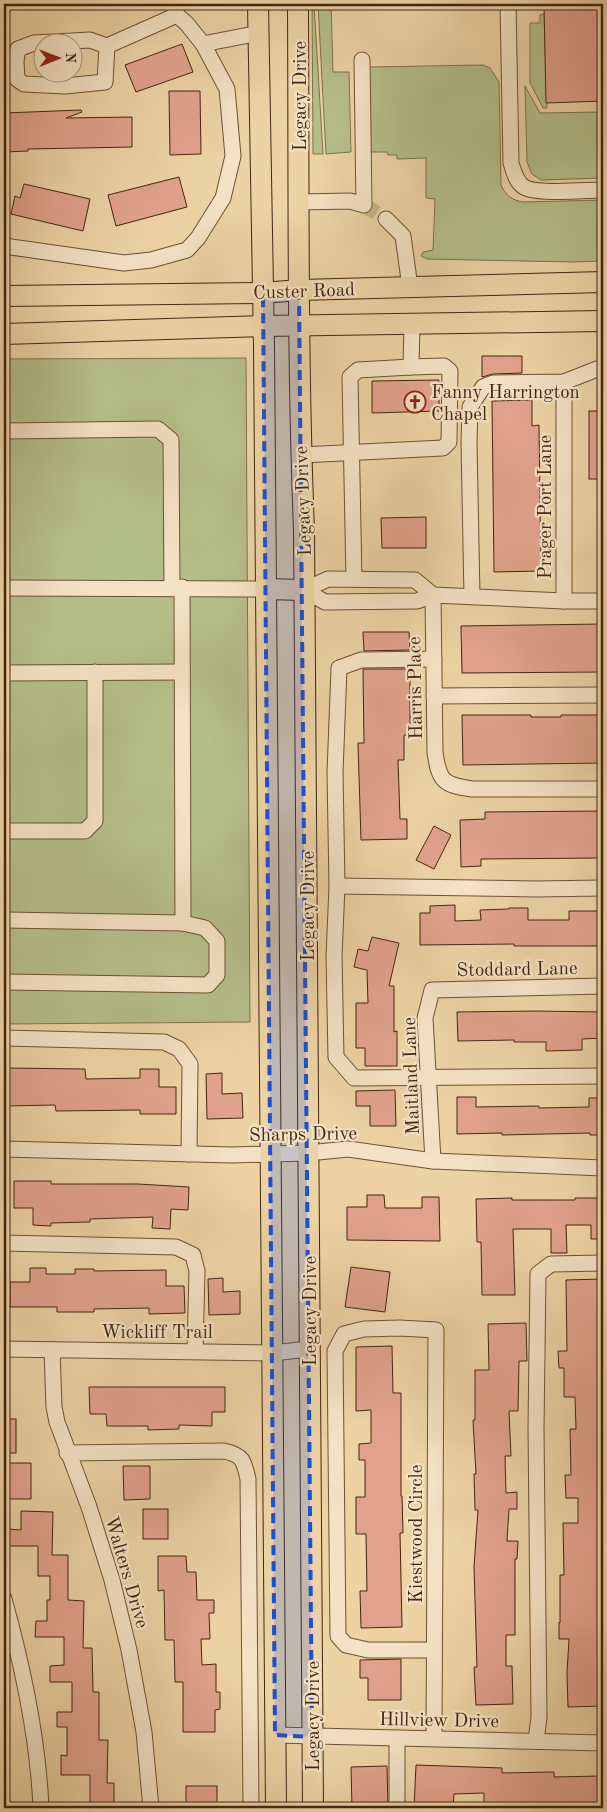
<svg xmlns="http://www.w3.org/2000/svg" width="607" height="1812" font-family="'Old Standard TT',serif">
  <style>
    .green { fill: #b4be89; stroke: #7c724e }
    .building { fill: #e1a28d; stroke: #432512 }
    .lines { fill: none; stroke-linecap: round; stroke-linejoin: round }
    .minor-tunnel { stroke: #cbb087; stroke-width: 15; stroke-dasharray: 15 8; stroke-linecap: butt }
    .minor-casing { stroke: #6e5036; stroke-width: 17 }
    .major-casing { stroke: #432512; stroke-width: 22 }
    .minor { stroke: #f3e2c4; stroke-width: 15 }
    .major { stroke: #edd3a4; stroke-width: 20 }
    .marked { fill: #1d4ed8; fill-opacity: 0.2; stroke: #1d4ed8; stroke-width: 4; stroke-dasharray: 10 6; stroke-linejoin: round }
    .labels { text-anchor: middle; stroke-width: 4.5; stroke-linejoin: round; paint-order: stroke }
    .street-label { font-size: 19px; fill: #432512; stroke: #f3e2c4 }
    .poi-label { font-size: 19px; fill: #432512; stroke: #f3e2c4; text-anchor: start }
  </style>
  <rect width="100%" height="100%" fill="#edd3a4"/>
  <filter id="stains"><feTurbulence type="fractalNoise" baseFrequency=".004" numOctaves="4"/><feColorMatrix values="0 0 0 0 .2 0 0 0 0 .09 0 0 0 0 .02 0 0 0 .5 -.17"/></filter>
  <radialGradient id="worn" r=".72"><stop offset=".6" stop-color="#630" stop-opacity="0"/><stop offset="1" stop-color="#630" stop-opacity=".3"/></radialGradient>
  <g class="green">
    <polygon points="312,4 314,4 323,154 313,154"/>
    <polygon points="318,4 331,4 333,72 349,72 351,152 326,154"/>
    <polygon points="544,14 547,108 543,108 530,83 530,23 540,23 540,15"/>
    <path d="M483,65L490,68L499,82L501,185C506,196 512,200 523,202L603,200V261L573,262L427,259L421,256L423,252L433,250L435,199L426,198V158L397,159V155H388L387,152H369L367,71L370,67Z"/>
    <polygon points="525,86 540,113 603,112 603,178 541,180 532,174 527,162"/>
    <polygon points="246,358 250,1022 4,1024 4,359"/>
  </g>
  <g class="building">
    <polygon points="544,4 603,4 603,101 546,103"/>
    <polygon points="182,44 193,72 136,92 125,65"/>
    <polygon points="169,91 200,91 201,154 170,155"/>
    <polygon points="81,110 82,112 66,118 132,117 132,147 28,149 28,151 4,152 4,113"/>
    <polygon points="179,177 187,207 116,226 108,195"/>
    <polygon points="24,184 90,199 83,231 11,214 15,196 20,198"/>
    <polygon points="482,356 522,356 522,373 493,374 482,377"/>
    <polygon points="439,380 439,411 372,413 372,381"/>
    <polygon points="532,400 532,426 539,425 541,571 494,572 492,401"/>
    <rect x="589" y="411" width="14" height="68"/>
    <polygon points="426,517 426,548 382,548 381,518"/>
    <polygon points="603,624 603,672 462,673 461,626"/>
    <polygon points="363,632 409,632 410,650 364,651"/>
    <polygon points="363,669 410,669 410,735 404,735 404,760 398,760 400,819 407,819 407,839 361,840 358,743 364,743"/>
    <polygon points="462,715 531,715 531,717 561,717 561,715 603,715 603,763 463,765"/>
    <polygon points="603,811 603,858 481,859 481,866 461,867 460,820 485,819 485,812"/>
    <polygon points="434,826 451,835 434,869 416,860"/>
    <polygon points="455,905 455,921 481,920 480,910 509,909 509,908 528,908 528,920 569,920 569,911 603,911 603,946 514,946 514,944 420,945 420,913 430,913 430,906"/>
    <polygon points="372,937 399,943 389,986 394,986 394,1032 397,1031 397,1066 365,1066 365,1048 356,1048 356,1003 368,1003 367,970 354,967 358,949 368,951"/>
    <polygon points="537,1011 603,1012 603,1038 582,1039 582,1050 546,1051 546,1042 514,1042 514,1040 458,1041 457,1012"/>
    <polygon points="4,1068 85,1069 86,1079 140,1078 140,1069 159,1069 159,1087 176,1087 176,1114 140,1114 140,1110 56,1111 55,1105 5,1106"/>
    <polygon points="222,1073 222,1094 242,1093 243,1118 207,1119 206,1074"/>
    <polygon points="395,1090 396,1126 370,1126 370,1106 356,1106 356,1091"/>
    <polygon points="457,1097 476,1097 476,1107 539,1106 539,1108 589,1107 589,1098 601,1098 601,1106 603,1106 603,1135 590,1135 590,1133 502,1135 502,1133 457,1134"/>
    <polygon points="14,1181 51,1181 51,1184 138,1184 189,1187 188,1210 171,1209 170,1229 152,1228 153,1217 90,1219 90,1222 51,1223 51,1226 33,1225 33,1208 14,1208"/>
    <polygon points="367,1195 384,1195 385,1208 422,1208 422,1197 439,1197 440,1241 347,1240 347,1207 367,1207"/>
    <polygon points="512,1198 512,1200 575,1200 575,1198 603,1198 603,1239 591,1239 591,1225 566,1225 567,1253 551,1253 551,1229 513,1229 515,1295 482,1295 481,1242 477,1242 476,1199"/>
    <polygon points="351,1267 390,1272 385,1312 345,1307"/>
    <polygon points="30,1268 46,1268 46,1274 75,1274 75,1269 94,1269 94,1271 166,1270 166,1286 184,1286 185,1313 149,1314 149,1308 94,1309 94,1312 57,1312 57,1307 10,1307 10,1282 30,1282"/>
    <polygon points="223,1278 223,1292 240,1291 240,1314 209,1315 208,1279"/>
    <polygon points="602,1279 603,1409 600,1409 601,1475 603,1475 603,1508 601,1508 603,1613 601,1613 600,1672 603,1672 603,1706 568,1707 567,1673 569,1639 559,1639 559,1622 560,1623 560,1575 564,1575 563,1523 578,1523 578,1498 566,1498 565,1475 571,1475 570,1429 576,1429 575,1397 564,1397 564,1368 559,1368 558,1351 567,1351 566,1280"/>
    <polygon points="526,1323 527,1361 519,1361 518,1411 509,1411 511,1456 505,1456 506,1493 517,1492 517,1509 509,1509 507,1541 518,1541 517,1559 515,1559 515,1635 506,1635 506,1666 512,1666 513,1704 476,1705 474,1667 477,1667 474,1567 478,1510 475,1510 474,1474 476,1474 473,1420 475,1420 475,1370 489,1370 488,1324"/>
    <polygon points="392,1346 393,1393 401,1393 401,1496 402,1496 403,1533 400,1533 402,1627 361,1628 360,1591 367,1591 366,1534 356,1534 356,1497 365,1497 365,1460 359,1460 359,1444 371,1443 371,1410 356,1411 356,1347"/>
    <polygon points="89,1387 225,1387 225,1412 212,1412 212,1426 179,1425 179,1429 148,1430 148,1426 107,1426 106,1414 90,1414"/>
    <rect x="4" y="1419" width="12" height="34"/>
    <polygon points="6,1463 31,1463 31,1499 4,1499"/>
    <polygon points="123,1466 150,1466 150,1499 124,1500"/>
    <rect x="143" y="1509" width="25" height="30"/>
    <polygon points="21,1511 53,1512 52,1555 68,1555 68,1600 84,1601 83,1648 92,1648 93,1692 99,1692 99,1740 108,1740 107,1783 114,1783 114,1808 90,1808 90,1775 61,1775 61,1755 67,1756 67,1727 57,1727 57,1712 72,1712 72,1682 50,1682 50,1666 64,1665 64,1637 35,1637 36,1621 47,1621 47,1600 50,1600 50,1576 38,1576 38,1546 6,1546 7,1529 21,1530"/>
    <polygon points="158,1556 186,1556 187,1572 196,1572 197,1600 214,1600 214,1613 209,1613 210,1639 201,1639 202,1665 216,1664 216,1692 220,1692 220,1709 215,1710 215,1732 183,1732 183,1682 175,1682 174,1640 165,1640 164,1590 158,1591"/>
    <polygon points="401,1659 401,1700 368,1700 368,1678 360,1678 360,1660"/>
    <polygon points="416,1765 502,1768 502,1773 554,1772 554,1777 601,1776 601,1808 484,1808 484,1793 454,1794 453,1808 414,1808"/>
    <polygon points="387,1766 388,1808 352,1808 351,1767"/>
    <rect x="186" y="1786" width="31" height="22"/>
  </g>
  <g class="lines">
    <polyline class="minor-tunnel" points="364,205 386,219"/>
    <g class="minor-casing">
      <g id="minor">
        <polyline points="173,4 177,15 187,24 203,44 259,33"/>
        <path d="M508,4L511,163C514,172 516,182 524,187C537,195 586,190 603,190"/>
        <polyline points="107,46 105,82 65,86 24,84 17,79 16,61 18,49 34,43 90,40 107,46 177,15"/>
        <polyline points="299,202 350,201 364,205 362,60"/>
        <polyline points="386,219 403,236 410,287"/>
        <polyline points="4,246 124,263 151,260 187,250 198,238 223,198 233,156 227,89 203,44"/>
        <polyline points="4,431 158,429 171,440 172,587"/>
        <polyline points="301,455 443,448 449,442 450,371 444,366 411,367"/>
        <polyline points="354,579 350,377 358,370 411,367 412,324"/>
        <polyline points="4,588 265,589"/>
        <polyline points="304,590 325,602 417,601 433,595 564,601 603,601"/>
        <polyline points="304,590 328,579 415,580 433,595"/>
        <path d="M433,595L435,752C439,781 443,785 472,789H603"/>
        <polyline points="472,596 469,443 470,407 483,387 493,383 564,382 597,369 603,369"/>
        <polyline points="564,601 564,382"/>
        <polyline points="4,673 182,672"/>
        <polyline points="434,696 603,695"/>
        <polyline points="4,831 85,831 95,821 95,672"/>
        <polyline points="337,886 335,773 339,668 361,660 434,659"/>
        <polyline points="603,888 536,889 337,886 334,957 336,1057 354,1078 603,1076"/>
        <polyline points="4,920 183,923"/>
        <polyline points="4,982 208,985 217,975 217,941 205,928 183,923 182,587"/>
        <polyline points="4,1038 164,1042 179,1049 190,1064 189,1154"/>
        <polyline points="4,1149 232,1155 308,1153 348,1149 433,1161 603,1168"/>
        <polyline points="433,1161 425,1018 432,990 603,986"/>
        <polyline points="4,1243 176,1247 193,1255 197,1271 195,1351"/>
        <polyline points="4,1349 272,1353 309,1349"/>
        <polyline points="52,1350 54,1407 57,1422 89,1507 112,1580 129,1650 144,1732 151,1808"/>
        <path d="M67,1453L224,1451C243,1455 244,1461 248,1479L251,1808"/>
        <path d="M4,1599C23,1667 38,1737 41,1808"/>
        <polyline points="275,1735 603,1743"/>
        <polyline points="397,1738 397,1808"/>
        <polyline points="434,1738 436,1330 400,1328 364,1329 344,1334 335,1351 338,1636 346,1645 368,1650 434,1650"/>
        <polyline points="536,1741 539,1717 536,1428 538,1274 551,1264 603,1263"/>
      </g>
    </g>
    <g class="major-casing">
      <g id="major">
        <polyline points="258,4 264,346 276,1808"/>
        <path d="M298,4C299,179 297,355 304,530L313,1808"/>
        <polyline points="4,296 263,293 299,290 603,282"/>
        <polyline points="4,334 263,326 603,321"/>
        <polyline points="265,589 304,590"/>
      </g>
    </g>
    <use href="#minor" class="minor"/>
    <use href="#major" class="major"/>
  </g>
  <path class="marked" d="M299,290L312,1737L275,1735L263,293Z"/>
  <defs>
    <g id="church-ring" transform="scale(1.125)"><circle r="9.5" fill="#f3e2c4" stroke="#8f2418" stroke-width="1.5"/><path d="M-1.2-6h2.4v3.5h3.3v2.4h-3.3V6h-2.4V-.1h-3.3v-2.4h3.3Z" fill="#8f2418"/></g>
  </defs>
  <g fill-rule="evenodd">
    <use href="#church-ring" x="415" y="402"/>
  </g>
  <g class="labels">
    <g class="street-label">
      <text transform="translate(299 96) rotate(-90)" y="7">Legacy Drive</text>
      <text transform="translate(304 290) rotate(-2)" y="7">Custer Road</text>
      <text transform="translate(302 501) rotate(-92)" y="7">Legacy Drive</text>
      <text transform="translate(544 507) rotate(-90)" y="7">Prager Port Lane</text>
      <text transform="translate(414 688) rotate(-91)" y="7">Harris Place</text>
      <text transform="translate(307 906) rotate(-90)" y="7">Legacy Drive</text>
      <text transform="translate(517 968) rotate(-1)" y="7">Stoddard Lane</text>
      <text transform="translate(410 1076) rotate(-92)" y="7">Maitland Lane</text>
      <text transform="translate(303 1133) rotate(-1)" y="7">Sharps Drive</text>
      <text transform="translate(309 1311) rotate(-90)" y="7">Legacy Drive</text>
      <text x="157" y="1338">Wickliff Trail</text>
      <text transform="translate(415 1534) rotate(-90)" y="7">Kiestwood Circle</text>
      <text transform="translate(128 1572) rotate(74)" y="7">Walters Drive</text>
      <text transform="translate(312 1716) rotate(-90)" y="7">Legacy Drive</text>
      <text transform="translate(439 1719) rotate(1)" y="7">Hillview Drive</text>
    </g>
    <g class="poi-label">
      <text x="431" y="398">Fanny Harrington<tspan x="431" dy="22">Chapel</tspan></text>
    </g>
  </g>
  <rect width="607" height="1812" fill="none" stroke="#edd3a4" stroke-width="20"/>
  <rect x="5" y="5" width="597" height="1802" fill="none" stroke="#432512" stroke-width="2.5"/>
  <rect x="10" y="10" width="587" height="1792" fill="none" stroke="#432512"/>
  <g transform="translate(58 58) rotate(89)"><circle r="24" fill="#f3e2c4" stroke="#ad967d"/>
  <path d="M0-4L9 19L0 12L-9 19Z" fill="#8f2418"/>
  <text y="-8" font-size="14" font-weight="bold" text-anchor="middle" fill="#432512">N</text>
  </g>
  <rect width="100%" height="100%" filter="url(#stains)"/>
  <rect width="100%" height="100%" fill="url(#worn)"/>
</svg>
